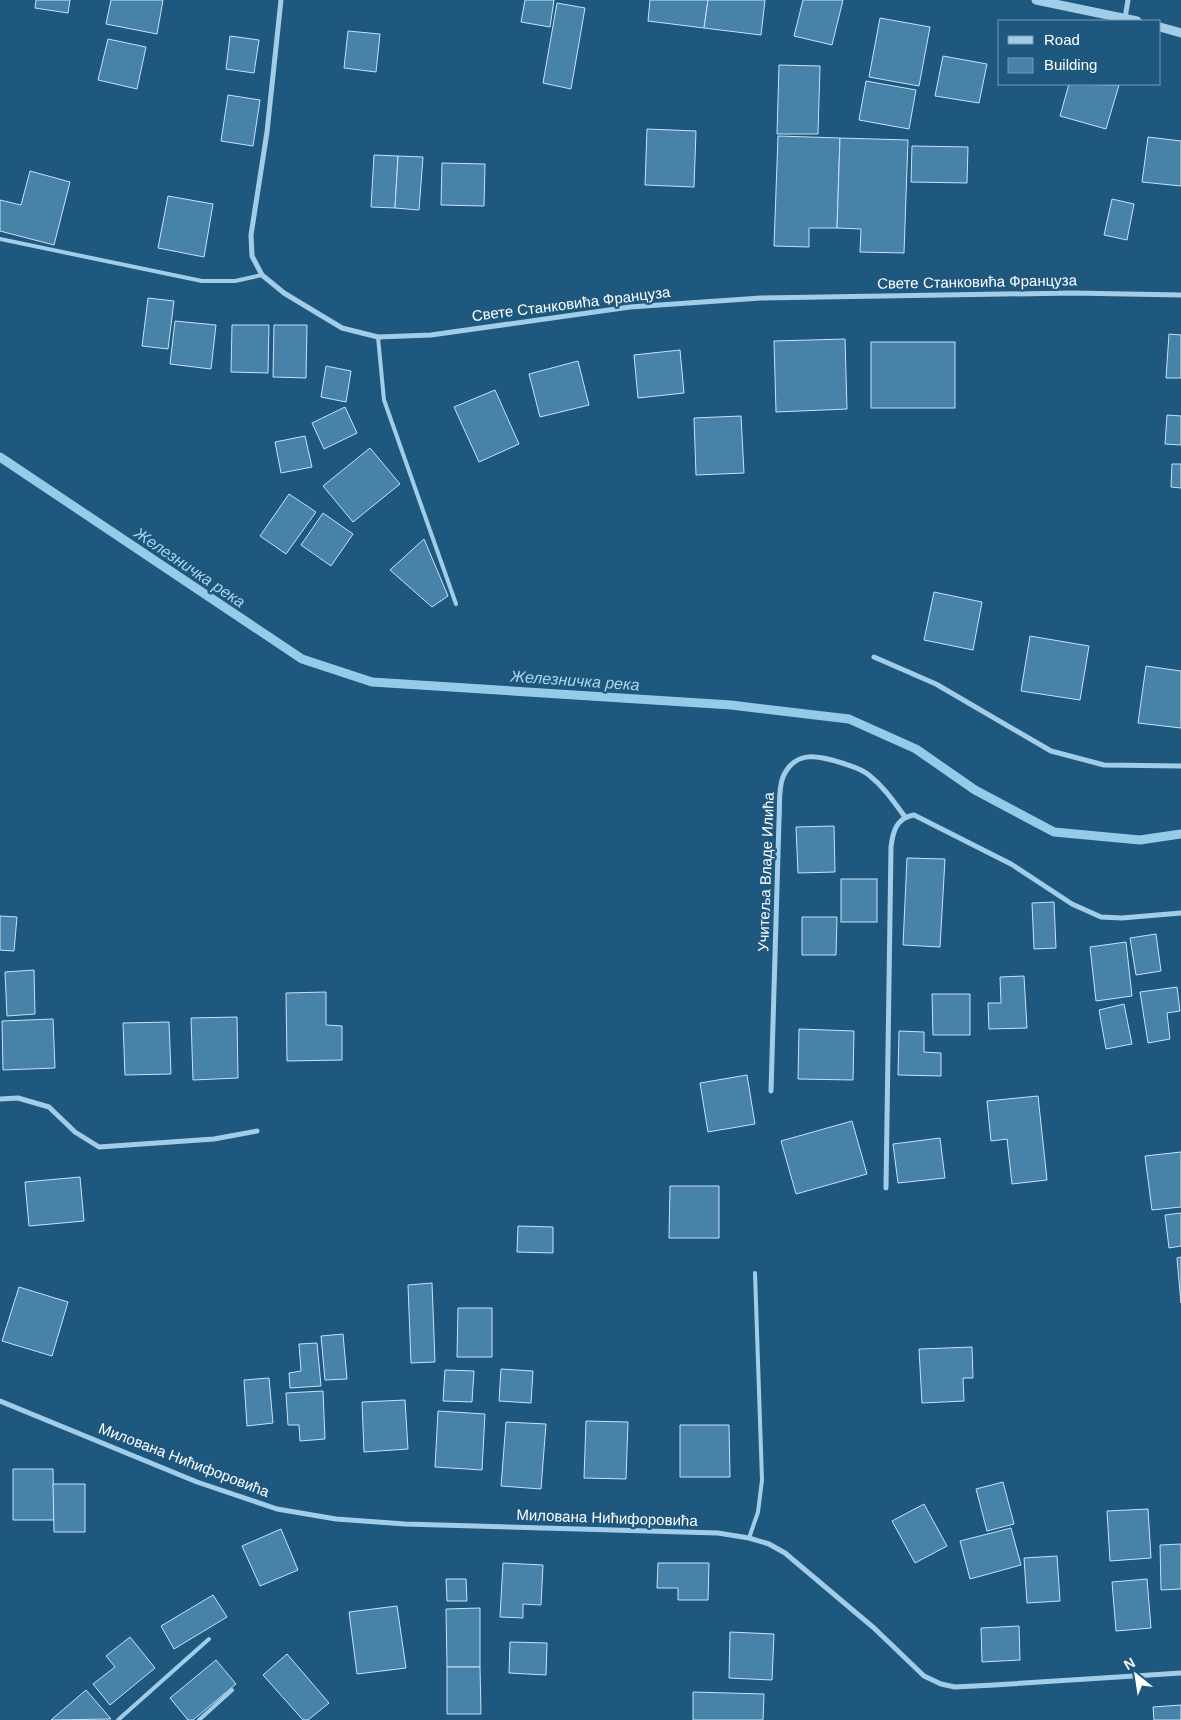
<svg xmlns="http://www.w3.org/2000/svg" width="1181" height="1720" font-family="Arial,sans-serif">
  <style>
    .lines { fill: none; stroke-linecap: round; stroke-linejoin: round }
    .stream { stroke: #95cae9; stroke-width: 9 }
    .building { fill: #4782a8; stroke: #c6e3f6 }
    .service { stroke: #a2cde8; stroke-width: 4 }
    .minor { stroke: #a2cde8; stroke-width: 5 }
    .tertiary { stroke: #a2cde8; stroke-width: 9 }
    .labels { text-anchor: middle; stroke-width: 4.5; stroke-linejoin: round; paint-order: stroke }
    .street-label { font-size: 15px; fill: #fff; stroke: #1f587e }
    .water-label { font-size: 16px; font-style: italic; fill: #add6ef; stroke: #1f587e }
  </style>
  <rect width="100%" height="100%" fill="#1f587e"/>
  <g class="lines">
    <polyline class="stream" points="0,457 302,659 372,682 731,705 849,719 916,749 975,790 1054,832 1140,840 1181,834"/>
  </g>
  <g class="building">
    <polygon points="36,0 70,0 68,13 35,8"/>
    <polygon points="111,0 163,0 157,34 106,24"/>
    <polygon points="525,0 554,0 550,27 521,22"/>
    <polygon points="650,0 708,0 704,28 648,21"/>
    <polygon points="708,0 765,0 761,35 704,28"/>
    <polygon points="803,0 843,0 832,45 794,36"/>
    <polygon points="557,3 585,8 571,89 543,83"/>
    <polygon points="880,18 930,27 919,86 869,77"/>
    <polygon points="348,31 380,34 376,72 344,68"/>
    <polygon points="230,36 259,40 254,73 226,69"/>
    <polygon points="108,39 146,47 137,89 98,80"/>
    <polygon points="943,56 987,64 979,103 935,96"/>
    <polygon points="779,65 820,66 818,134 777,134"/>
    <polygon points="866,81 916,90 909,129 859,120"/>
    <polygon points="1069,84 1119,85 1106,129 1060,116"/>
    <polygon points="228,95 260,100 253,146 221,141"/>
    <polygon points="647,129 696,131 694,187 645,185"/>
    <polygon points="778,136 840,138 837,228 809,228 809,247 774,246"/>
    <polygon points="1148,137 1181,141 1181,186 1142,182"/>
    <polygon points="840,138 908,140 904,253 860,252 861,229 837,228"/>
    <polygon points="912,146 968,147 967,183 911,182"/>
    <polygon points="374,155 398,156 395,208 371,207"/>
    <polygon points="398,156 423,157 419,210 395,208"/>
    <polygon points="442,163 485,164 484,206 441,205"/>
    <polygon points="30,171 70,182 54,245 0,231 0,200 21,205"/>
    <polygon points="168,196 213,204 204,257 158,248"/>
    <polygon points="1112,199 1134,204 1127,240 1104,235"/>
    <polygon points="148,298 174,301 168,349 142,346"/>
    <polygon points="175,321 216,325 211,369 170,364"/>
    <polygon points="232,325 269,325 268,373 231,372"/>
    <polygon points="274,325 307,325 306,378 273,377"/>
    <polygon points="1169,334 1181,335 1181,378 1166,378"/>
    <polygon points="845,339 847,409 776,412 774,341"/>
    <rect x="871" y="342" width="84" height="66"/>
    <polygon points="680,350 684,393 638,398 634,355"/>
    <polygon points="578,361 589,405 540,417 529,374"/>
    <polygon points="326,366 351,371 346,402 321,397"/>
    <polygon points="495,390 519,444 479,462 454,407"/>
    <polygon points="345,407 357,433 324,449 312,423"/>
    <polygon points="1167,415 1181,416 1181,445 1165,444"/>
    <polygon points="741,416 744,473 696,475 694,418"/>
    <polygon points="305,436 312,467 281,473 275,442"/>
    <polygon points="370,448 400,484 353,522 323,486"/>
    <polygon points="1172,464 1181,464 1181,488 1171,487"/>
    <polygon points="289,494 316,512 286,554 260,536"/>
    <polygon points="323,513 353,534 331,566 301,545"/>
    <polygon points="424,539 448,596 432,607 390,570"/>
    <polygon points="934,592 982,602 973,650 924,640"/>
    <polygon points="1030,636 1089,646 1080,700 1021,691"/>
    <polygon points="1146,666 1181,671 1181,728 1138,723"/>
    <polygon points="834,826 835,872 798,873 796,827"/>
    <polygon points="907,858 945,859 940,947 903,945"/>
    <rect x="841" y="879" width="36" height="43"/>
    <polygon points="1054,902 1056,948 1034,949 1032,903"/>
    <polygon points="0,916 17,917 14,951 0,950"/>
    <polygon points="802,917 837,917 836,955 802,955"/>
    <polygon points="1156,934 1161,971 1136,975 1130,938"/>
    <polygon points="1126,942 1132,996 1096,1001 1090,947"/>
    <polygon points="34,970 35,1014 7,1016 5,972"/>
    <polygon points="1024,976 1027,1028 989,1029 988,1003 1001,1003 1000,977"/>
    <polygon points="1177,987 1180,1011 1167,1013 1170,1039 1148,1043 1140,992"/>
    <polygon points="326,992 326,1025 342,1026 342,1060 287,1061 286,993"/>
    <polygon points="932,994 970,994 970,1035 933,1035"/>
    <polygon points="1124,1004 1132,1044 1106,1049 1099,1010"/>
    <polygon points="237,1017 238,1078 193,1080 191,1018"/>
    <polygon points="53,1019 55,1068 3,1070 2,1021"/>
    <polygon points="169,1022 171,1074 125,1075 123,1023"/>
    <polygon points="799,1029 854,1031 853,1080 798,1079"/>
    <polygon points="899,1031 924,1032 924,1052 941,1053 941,1076 898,1075"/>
    <polygon points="747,1075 755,1124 708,1132 700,1083"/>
    <polygon points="1038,1096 1047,1180 1012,1184 1007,1139 991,1141 987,1101"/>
    <polygon points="852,1121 867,1174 796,1194 781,1141"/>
    <polygon points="940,1138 945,1178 898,1183 893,1144"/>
    <polygon points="1181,1152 1181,1207 1152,1210 1145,1156"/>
    <polygon points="80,1177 84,1221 29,1226 25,1182"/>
    <polygon points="670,1186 719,1186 719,1238 669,1238"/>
    <polygon points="1181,1213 1181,1246 1169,1248 1165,1215"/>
    <polygon points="518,1226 553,1227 553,1253 517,1252"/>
    <polygon points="1181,1257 1181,1303 1177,1258"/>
    <polygon points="432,1283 435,1362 411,1363 408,1285"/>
    <polygon points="19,1287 68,1302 52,1356 2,1341"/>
    <polygon points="458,1308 492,1308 492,1357 457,1357"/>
    <polygon points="343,1334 347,1379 325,1380 321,1336"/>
    <polygon points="317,1343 321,1386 290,1388 289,1373 301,1371 299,1344"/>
    <polygon points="972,1347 973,1378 963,1378 964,1401 922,1403 919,1349"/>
    <polygon points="501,1369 533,1371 531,1403 499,1401"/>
    <polygon points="445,1370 474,1371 472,1402 443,1401"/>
    <polygon points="269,1378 273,1423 247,1426 244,1380"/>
    <polygon points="323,1391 325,1439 300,1441 299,1425 288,1425 286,1393"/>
    <polygon points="405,1400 408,1449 364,1452 362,1402"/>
    <polygon points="438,1411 485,1414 482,1470 435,1467"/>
    <polygon points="586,1421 628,1422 626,1479 584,1478"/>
    <polygon points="506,1422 546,1424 541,1489 501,1486"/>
    <polygon points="680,1425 729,1425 730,1477 680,1477"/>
    <polygon points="13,1469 53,1469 54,1520 13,1520"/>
    <polygon points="1003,1482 1014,1524 987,1531 976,1489"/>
    <polygon points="53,1484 85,1484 85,1532 54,1532"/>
    <polygon points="924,1504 947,1546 915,1563 892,1521"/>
    <polygon points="1148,1509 1151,1558 1110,1561 1107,1511"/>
    <polygon points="1011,1528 1021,1565 970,1579 960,1541"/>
    <polygon points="281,1529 298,1570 260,1586 242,1546"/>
    <polygon points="1181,1544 1181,1589 1161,1590 1160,1545"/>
    <polygon points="1057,1556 1060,1601 1027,1603 1024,1558"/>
    <polygon points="503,1563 543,1565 541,1605 523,1604 523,1618 500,1617"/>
    <polygon points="658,1563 709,1563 708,1600 678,1600 678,1588 657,1588"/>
    <polygon points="446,1579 466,1579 467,1601 447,1601"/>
    <polygon points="1147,1579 1151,1628 1116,1631 1112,1582"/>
    <polygon points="213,1595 227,1617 174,1649 161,1626"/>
    <polygon points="397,1606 406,1668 357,1674 349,1612"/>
    <polygon points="480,1608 480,1667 447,1667 446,1609"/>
    <polygon points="1019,1626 1020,1660 982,1662 981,1628"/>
    <polygon points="730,1632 774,1634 772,1680 729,1678"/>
    <polygon points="130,1637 155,1668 110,1705 93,1684 115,1667 106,1656"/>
    <polygon points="510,1642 547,1643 546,1675 509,1673"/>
    <polygon points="287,1654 329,1703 308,1720 303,1720 263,1675"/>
    <polygon points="216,1660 236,1684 193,1720 188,1720 170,1698"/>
    <polygon points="447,1667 480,1667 481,1714 447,1714"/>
    <polygon points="86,1690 111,1719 51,1720"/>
    <polygon points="693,1692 764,1694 763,1720 693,1720"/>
    <polygon points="1181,1705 1181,1720 1154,1720 1153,1707"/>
  </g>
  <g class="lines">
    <g class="service">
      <polyline points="0,239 202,281 235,281 262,275"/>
      <polyline points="378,337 384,400 456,604"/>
      <polyline points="749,1538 758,1512 762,1480 755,1273"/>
      <polyline points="118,1720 209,1639"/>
      <polyline points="199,1720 232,1690"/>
    </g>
    <g class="minor">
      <polyline points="281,0 267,132 251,235 252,256 262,275 284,293 342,328 378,337 431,335 630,307 761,298 1072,293 1181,295"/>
      <polyline points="1125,18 1128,0"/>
      <polyline points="874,657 936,684 1051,751 1104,765 1181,766"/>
      <path d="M771,1091L779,820C780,807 778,789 783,777C795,749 820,756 842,763C851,766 863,769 870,776C884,787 894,802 905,817"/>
      <polyline points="0,1099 18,1098 49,1107 75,1132 99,1147 214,1139 257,1131"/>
      <path d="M886,1188L891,847C893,830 897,818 914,815L1011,864L1072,904L1101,917L1122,918L1181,913"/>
      <polyline points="0,1401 197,1482 277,1509 336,1519 405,1524 718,1533 749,1538 769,1544 785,1553 874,1628 924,1676 941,1684 955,1687 994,1685 1181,1673"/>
    </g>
    <g class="tertiary">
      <polyline points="1036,0 1137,21"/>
      <polyline points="1160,27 1181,33"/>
    </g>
  </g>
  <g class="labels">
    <g class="street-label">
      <text transform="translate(977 282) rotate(-1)" y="5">Свете Станковића Француза</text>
      <text transform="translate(571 304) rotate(-7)" y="5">Свете Станковића Француза</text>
      <text transform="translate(766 872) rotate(-88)" y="5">Учитеља Владе Илића</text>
      <text transform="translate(184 1460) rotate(21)" y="5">Милована Нићифоровића</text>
      <text transform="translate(607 1518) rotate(2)" y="5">Милована Нићифоровића</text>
    </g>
    <g class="water-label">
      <text transform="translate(190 567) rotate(34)" y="6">Железничка река</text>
      <text transform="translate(575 680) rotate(4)" y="6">Железничка река</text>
    </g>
  </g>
  <rect x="998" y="20" width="162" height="65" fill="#1f587e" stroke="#799bb2"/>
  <rect x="1008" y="36" width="25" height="8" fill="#a2cde8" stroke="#799bb2"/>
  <text x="1044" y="45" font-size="15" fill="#ffffff">Road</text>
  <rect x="1008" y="58" width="25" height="15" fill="#4782a8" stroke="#799bb2"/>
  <text x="1044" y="70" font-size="15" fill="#ffffff">Building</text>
  <g transform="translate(1136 1675) rotate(330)" stroke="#1f587e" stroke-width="4" paint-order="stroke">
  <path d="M0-4L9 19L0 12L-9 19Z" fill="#ffffff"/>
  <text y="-8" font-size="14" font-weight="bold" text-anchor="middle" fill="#ffffff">N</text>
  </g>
</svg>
